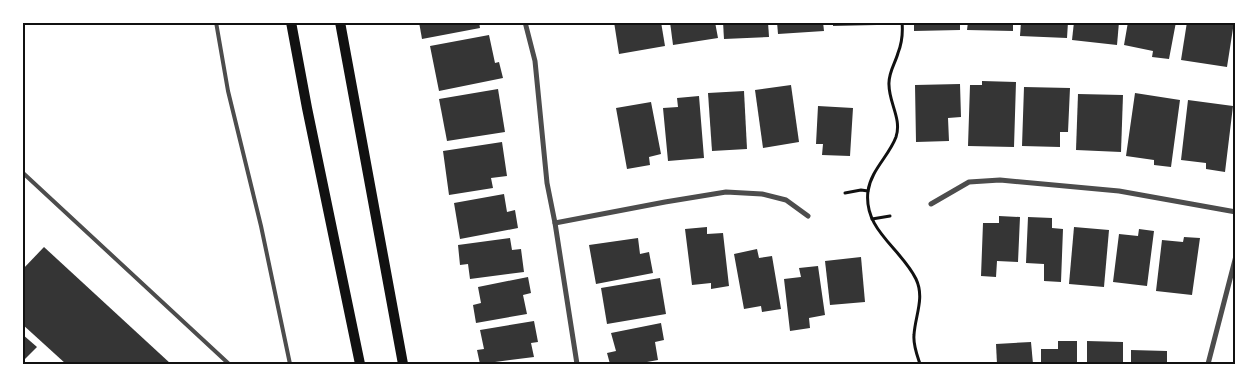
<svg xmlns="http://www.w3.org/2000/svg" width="1258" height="387" font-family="'Exo 2',sans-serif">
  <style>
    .building { fill: #353535 }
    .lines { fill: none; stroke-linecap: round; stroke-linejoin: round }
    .path { stroke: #111; stroke-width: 3 }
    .service { stroke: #4c4c4c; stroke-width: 4 }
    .minor { stroke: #4c4c4c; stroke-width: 5 }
    .secondary { stroke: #111; stroke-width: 10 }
    .neatline { fill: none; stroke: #111; stroke-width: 2 }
  </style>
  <rect width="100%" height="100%" fill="#fff"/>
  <g class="building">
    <polygon points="419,22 479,22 480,28 422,39"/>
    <polygon points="614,22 661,22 665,46 619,54"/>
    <polygon points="670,22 715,22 718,38 673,45"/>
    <polygon points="723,22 768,22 769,37 724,39"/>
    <polygon points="777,22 823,22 824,31 778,34"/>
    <polygon points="833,22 877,22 877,25 833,26"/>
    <polygon points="914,22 960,22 960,30 914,31"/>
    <polygon points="968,22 1013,22 1013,31 967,30"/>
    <polygon points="1021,22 1068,22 1067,38 1020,36"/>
    <polygon points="1074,22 1119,22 1117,45 1072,40"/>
    <polygon points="1128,22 1176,22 1169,59 1152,57 1153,51 1124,45"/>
    <polygon points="1187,22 1234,22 1227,67 1181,60"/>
    <polygon points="489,35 495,63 499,62 503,78 439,91 430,46"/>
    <polygon points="982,81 1016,82 1014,147 968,146 970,85 982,85"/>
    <polygon points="960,84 961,117 948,118 949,141 916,142 915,85"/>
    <polygon points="791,85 799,142 763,148 755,90"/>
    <polygon points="1024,87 1070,88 1068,132 1060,132 1060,147 1022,146"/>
    <polygon points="498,89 505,132 447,141 439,99"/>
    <polygon points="744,91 747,149 712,151 708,93"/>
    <polygon points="1135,93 1180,100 1171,167 1154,165 1154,160 1126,156"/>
    <polygon points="1078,94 1123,95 1121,152 1076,150"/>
    <polygon points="699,96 704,158 668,161 663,108 678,107 677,98"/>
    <polygon points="1188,100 1233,106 1225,172 1206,169 1206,163 1181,160"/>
    <polygon points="651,102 661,154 649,157 650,165 627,169 616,108"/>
    <polygon points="818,106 853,108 850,156 822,155 823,144 816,144"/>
    <polygon points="502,142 507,176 491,178 493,188 449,195 443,151"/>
    <polygon points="504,194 507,212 515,210 518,228 460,239 454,203"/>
    <polygon points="999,216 1020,217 1018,262 997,261 996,277 981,276 983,223 999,223"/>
    <polygon points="1028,217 1052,218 1052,228 1063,229 1061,282 1044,281 1044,264 1026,263"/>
    <polygon points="707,227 707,234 723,233 729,286 711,289 711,283 692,285 685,229"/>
    <polygon points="1074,227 1109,230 1104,287 1069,284"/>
    <polygon points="1139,229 1154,231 1147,286 1113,282 1119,234 1138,236"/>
    <polygon points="1184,237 1200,238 1192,295 1156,291 1162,240 1183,242"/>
    <polygon points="510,238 512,250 521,249 524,272 470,279 468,264 460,265 458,245"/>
    <polygon points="638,238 640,254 649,252 653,273 596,284 589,245"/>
    <polygon points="44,247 171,364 66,364 22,324 22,270"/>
    <polygon points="757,249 759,258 772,256 781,309 762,312 761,306 744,309 734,254"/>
    <polygon points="861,257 865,302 830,305 825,261"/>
    <polygon points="818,266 825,315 809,318 810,328 790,331 784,279 801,277 799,268"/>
    <polygon points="528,277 531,293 523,295 527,314 476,323 473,305 481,303 478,287"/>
    <polygon points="660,278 666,314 607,324 601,288"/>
    <polygon points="534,321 538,342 531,343 534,357 480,364 477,350 484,349 480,330"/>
    <polygon points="661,323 664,340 655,342 658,360 636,364 610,364 607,353 616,351 611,333"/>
    <polygon points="22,334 37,347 22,362"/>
    <polygon points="1058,341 1077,341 1077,364 1041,364 1041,349 1058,349"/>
    <polygon points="1087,341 1123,342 1123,364 1087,364"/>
    <polygon points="1031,342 1033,364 997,364 996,344"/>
    <polygon points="1131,350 1167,351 1167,364 1131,364"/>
  </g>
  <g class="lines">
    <g class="path">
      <path d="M902,22C903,33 902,43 898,53C895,64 888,73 889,85C889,103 902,119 896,137C889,156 871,170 868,191C863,230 901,248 916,279C925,298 915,316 914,335C913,345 917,355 920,364"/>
      <polyline points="845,193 861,190 868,191"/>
      <polyline points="872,219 890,216"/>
    </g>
    <g class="service">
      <polyline points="216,22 228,91 261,226 290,364"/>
      <polyline points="22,172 229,364"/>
    </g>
    <g class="minor">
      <polyline points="525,22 535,61 547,183 555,223 577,364"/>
      <polyline points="931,204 969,182 1000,180 1119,191 1236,212"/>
      <polyline points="555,223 665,202 726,192 762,194 786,200 808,216"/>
      <polyline points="1208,364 1236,256"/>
    </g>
    <g class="secondary">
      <polyline points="291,22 307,108 360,364"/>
      <polyline points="340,22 403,364"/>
    </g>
  </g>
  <rect width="1258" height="387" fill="none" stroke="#ffffff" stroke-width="48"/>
  <rect x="24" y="24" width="1210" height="339" class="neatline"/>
</svg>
